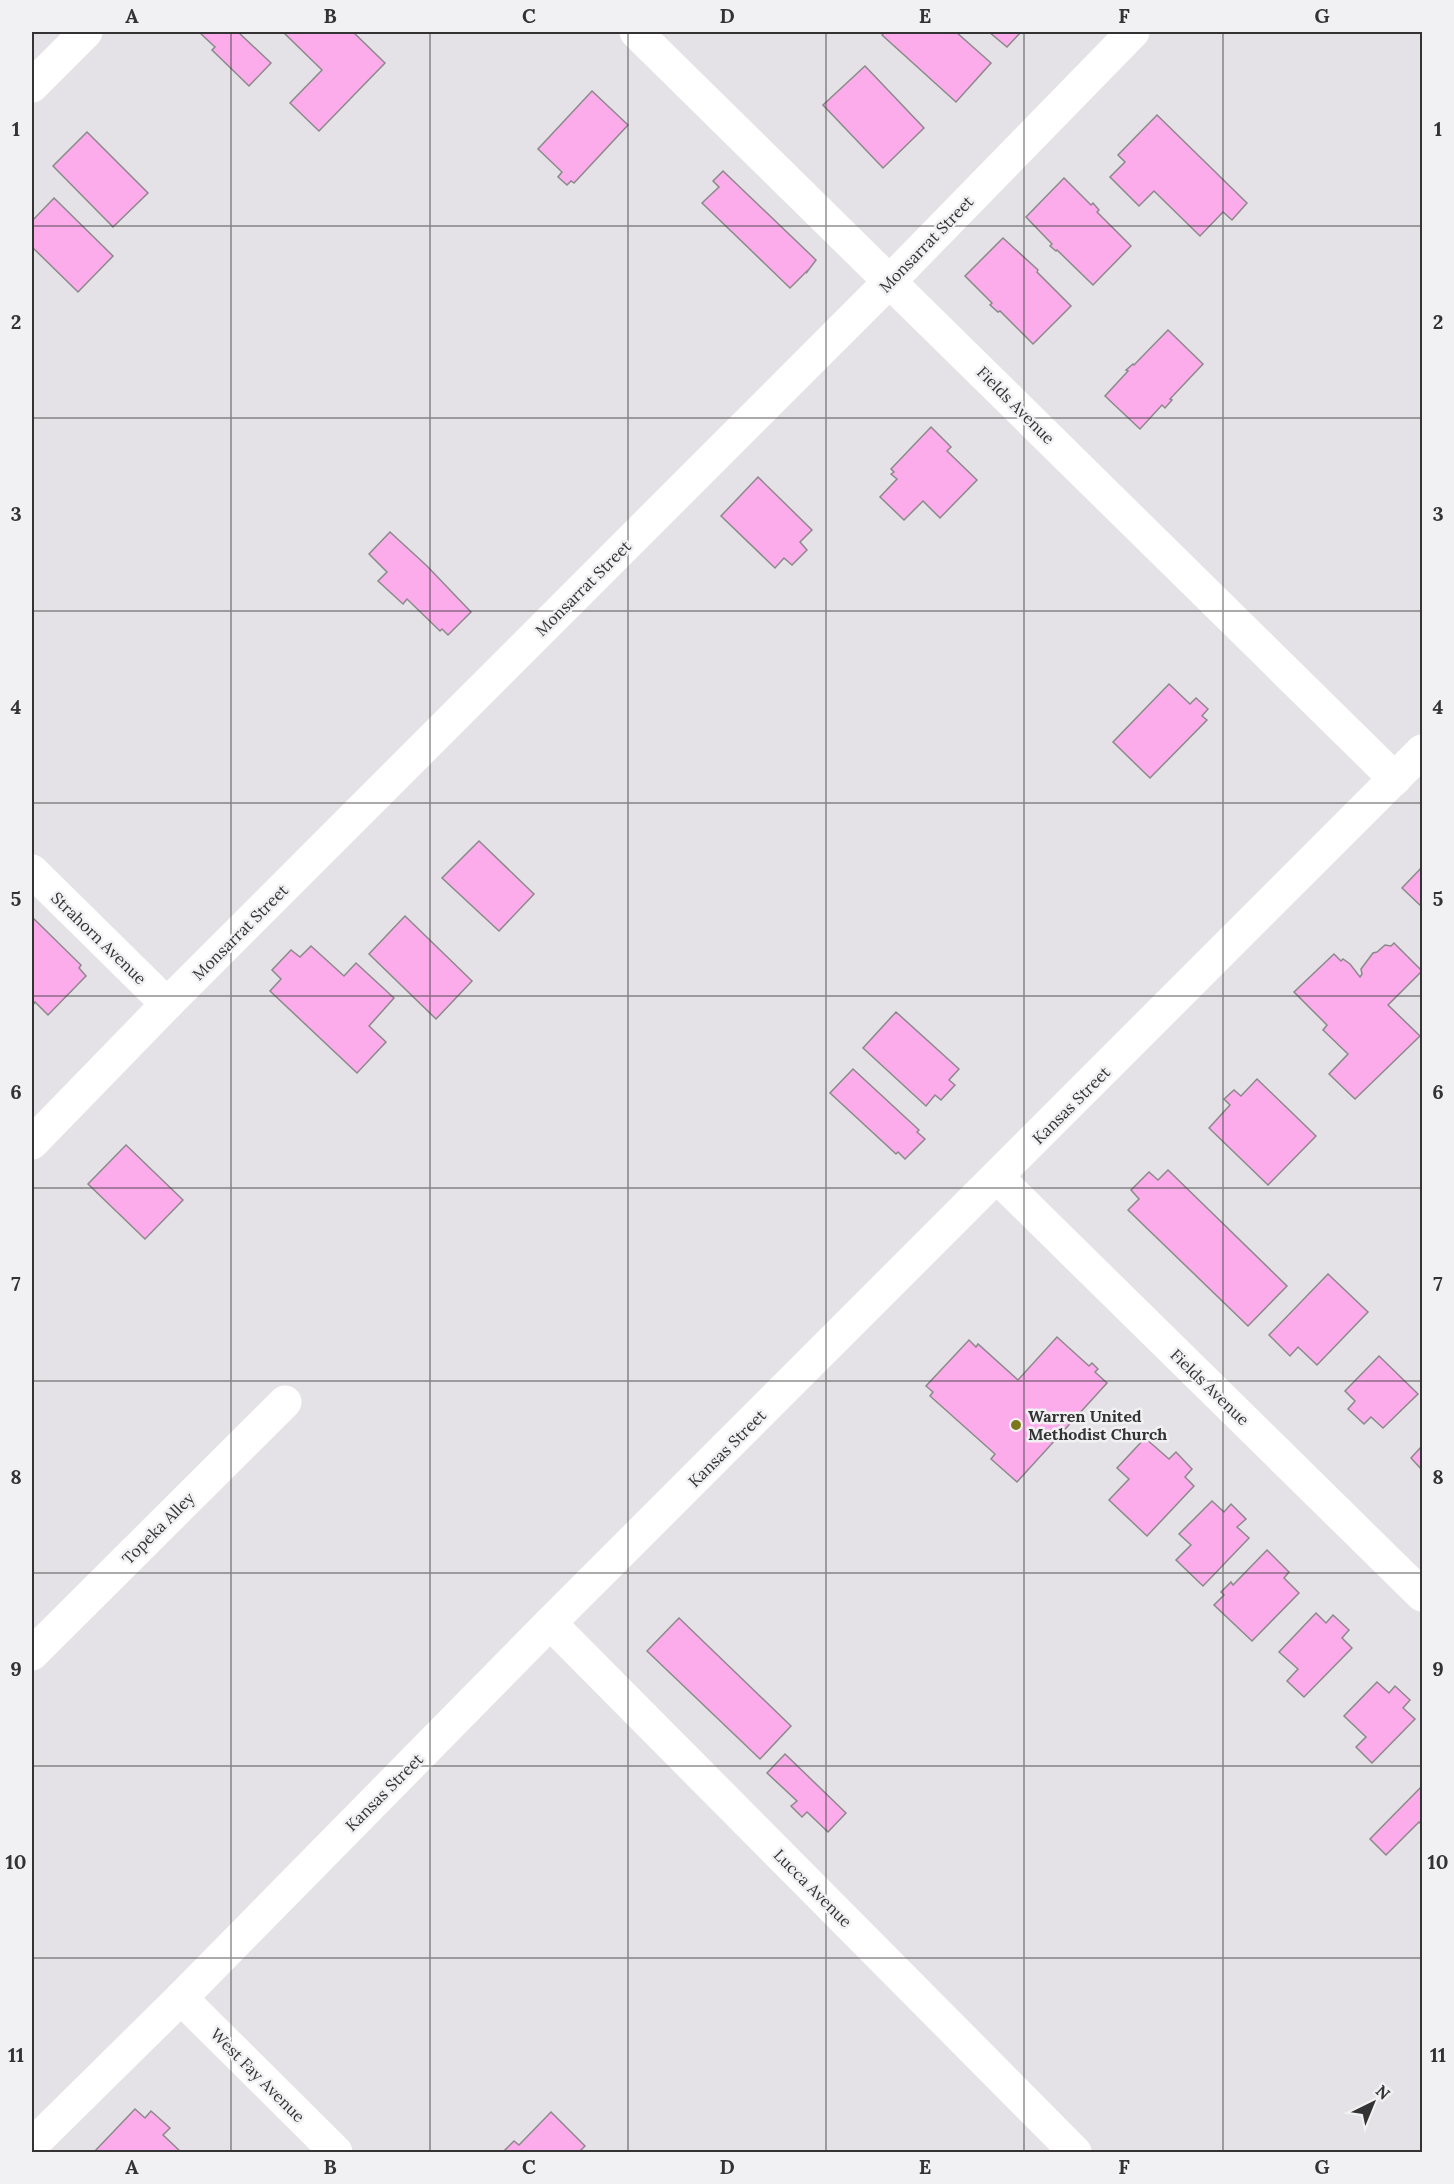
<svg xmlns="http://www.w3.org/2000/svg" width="1454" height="2184" font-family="Lora,serif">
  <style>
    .building { fill: #fcacea; stroke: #8c898b; stroke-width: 1.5 }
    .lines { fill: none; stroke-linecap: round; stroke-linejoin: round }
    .street { stroke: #fff; stroke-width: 33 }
    .secondary { stroke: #fff; stroke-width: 33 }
    .grid { fill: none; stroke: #333334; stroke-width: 1.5; stroke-opacity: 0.55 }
    .poi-dot { fill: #7d771b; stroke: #f1f0f3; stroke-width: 2 }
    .labels { text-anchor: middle; stroke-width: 5; stroke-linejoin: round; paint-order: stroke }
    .street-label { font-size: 16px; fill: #333334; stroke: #f1f0f3 }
    .poi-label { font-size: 16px; font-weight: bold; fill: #333334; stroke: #f1f0f3; text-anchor: start }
    .neatline { fill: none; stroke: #333334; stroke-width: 2 }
    .grid-label { font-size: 20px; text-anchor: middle; font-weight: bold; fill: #333334 }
  </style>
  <rect width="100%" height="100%" fill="#e4e2e6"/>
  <g class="building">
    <polygon points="199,32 238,32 271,63 249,86 212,50 215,47"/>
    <polygon points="283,32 353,32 385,63 319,131 290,103 322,70"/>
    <polygon points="885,32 956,32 991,63 956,102 882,35"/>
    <polygon points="989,32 1021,32 1007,47"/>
    <polygon points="865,66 924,128 883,168 823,105"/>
    <polygon points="592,91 628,125 574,183 571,181 567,185 558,177 562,172 538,149"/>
    <polygon points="1157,115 1247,203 1232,220 1223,212 1200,236 1154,191 1139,206 1110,177 1125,162 1118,155"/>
    <polygon points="87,132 148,193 113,227 53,166"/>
    <polygon points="723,171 816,260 807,272 807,271 790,288 702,203 719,187 713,181"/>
    <polygon points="1064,178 1091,205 1093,203 1099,210 1097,212 1131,246 1093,285 1057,250 1056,251 1050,246 1052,244 1026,217"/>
    <polygon points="54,198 113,256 78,292 32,247 32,221"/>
    <polygon points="1003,238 1038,270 1037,272 1071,306 1033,344 1000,311 998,312 990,305 992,303 965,276"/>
    <polygon points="1168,330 1203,364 1170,399 1172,400 1165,408 1162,405 1140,429 1105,396 1128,371 1126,370 1133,364 1134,365"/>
    <polygon points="931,427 951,447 947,451 977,480 940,518 923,501 904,520 880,497 897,479 891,474 894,472 891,469"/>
    <polygon points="758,477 812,530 800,542 807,550 792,565 784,558 775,568 721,516"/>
    <polygon points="390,532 427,566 471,612 448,635 442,629 440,631 407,599 403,604 378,581 387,572 369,554"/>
    <polygon points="1169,684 1190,704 1196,698 1208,709 1202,716 1207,720 1150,778 1113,742"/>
    <polygon points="479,841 534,894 499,931 442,878"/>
    <polygon points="1422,867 1422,907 1402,888"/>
    <polygon points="405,916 472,981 436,1019 369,954"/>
    <polygon points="32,917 81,965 79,968 86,976 48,1015 35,1002 33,1005 32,1004"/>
    <polygon points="1394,943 1422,971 1388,1005 1420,1036 1355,1099 1329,1074 1348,1054 1323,1030 1327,1025 1294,992 1334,954 1341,961 1343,959 1350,964 1360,977 1362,974 1361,969 1373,953 1377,952 1385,945 1391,946"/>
    <polygon points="311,946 344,976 356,963 394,998 369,1026 386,1042 357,1073 270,991 281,979 272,970 291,950 300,957"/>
    <polygon points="896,1012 959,1069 949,1080 955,1085 941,1100 935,1095 926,1106 863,1048"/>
    <polygon points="853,1069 919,1130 917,1132 925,1139 905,1159 898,1152 896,1154 830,1093"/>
    <polygon points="1257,1079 1316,1136 1268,1185 1209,1128 1230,1105 1224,1099 1234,1090 1241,1096"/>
    <polygon points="126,1145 183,1200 145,1239 88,1184"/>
    <polygon points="1168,1170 1287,1286 1248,1326 1128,1210 1139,1199 1131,1190 1149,1172 1158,1180"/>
    <polygon points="1328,1274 1368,1312 1317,1365 1298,1347 1290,1356 1269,1335"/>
    <polygon points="1057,1337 1089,1366 1092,1363 1098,1369 1095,1372 1107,1383 1017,1482 991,1459 995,1454 930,1396 933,1392 926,1386 969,1340 976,1347 978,1344 1018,1380"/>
    <polygon points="1379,1356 1418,1394 1383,1428 1371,1417 1364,1424 1348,1409 1355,1401 1345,1391"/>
    <polygon points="1145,1438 1169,1459 1176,1452 1192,1469 1185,1477 1194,1486 1147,1536 1109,1500 1129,1479 1117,1468"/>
    <polygon points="1422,1446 1422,1470 1411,1458"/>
    <polygon points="1212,1501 1224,1512 1231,1504 1246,1519 1237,1527 1249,1538 1203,1586 1176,1560 1191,1545 1179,1534"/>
    <polygon points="1267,1550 1289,1572 1284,1578 1299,1593 1252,1641 1214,1605 1224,1595 1221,1592 1231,1582 1233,1585"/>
    <polygon points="1316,1613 1326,1623 1333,1615 1349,1630 1342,1638 1352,1648 1304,1697 1287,1681 1298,1669 1279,1652"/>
    <polygon points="679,1618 791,1726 760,1759 647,1651"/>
    <polygon points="1377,1682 1389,1693 1395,1686 1410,1700 1403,1708 1415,1719 1372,1763 1356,1747 1366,1737 1344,1716"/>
    <polygon points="785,1754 846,1813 828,1832 807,1812 802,1817 791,1806 797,1801 767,1773"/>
    <polygon points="1422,1786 1422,1825 1419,1822 1386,1855 1370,1839"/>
    <polygon points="135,2109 145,2118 151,2111 170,2128 163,2135 181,2152 94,2152"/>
    <polygon points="551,2112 585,2146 579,2152 508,2152 505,2150 514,2141 519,2145"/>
  </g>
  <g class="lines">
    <g class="street">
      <polyline points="636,32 1395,779"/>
      <polyline points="32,86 86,32"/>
      <polyline points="32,871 167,1004"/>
      <polyline points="32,1143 167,1004 890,281 1133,32"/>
      <polyline points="998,1178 1422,1595"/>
      <polyline points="550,1623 1075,2152"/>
      <polyline points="32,1654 285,1402"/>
      <polyline points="181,1998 336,2152"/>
    </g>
    <polyline class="secondary" points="32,2145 181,1998 550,1623 1422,751"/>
  </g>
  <path class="grid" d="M231,32V2152M430,32V2152M628,32V2152M826,32V2152M1024,32V2152M1223,32V2152M32,226H1422M32,418H1422M32,611H1422M32,803H1422M32,996H1422M32,1188H1422M32,1381H1422M32,1573H1422M32,1766H1422M32,1958H1422"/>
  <circle class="poi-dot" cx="1016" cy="1425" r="6"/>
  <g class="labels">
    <g class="street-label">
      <text transform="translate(926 244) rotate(-46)" y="6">Monsarrat Street</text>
      <text transform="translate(1016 405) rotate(45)" y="6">Fields Avenue</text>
      <text transform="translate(583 588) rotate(-45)" y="6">Monsarrat Street</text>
      <text transform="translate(240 932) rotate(-45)" y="6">Monsarrat Street</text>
      <text transform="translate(99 938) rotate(44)" y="6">Strahorn Avenue</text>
      <text transform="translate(1071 1105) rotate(-45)" y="6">Kansas Street</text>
      <text transform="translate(1210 1387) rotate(44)" y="6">Fields Avenue</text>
      <text transform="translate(727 1448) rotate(-45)" y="6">Kansas Street</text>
      <text transform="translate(158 1528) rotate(-45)" y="6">Topeka Alley</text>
      <text transform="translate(384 1792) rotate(-45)" y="6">Kansas Street</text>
      <text transform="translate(813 1888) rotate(45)" y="6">Lucca Avenue</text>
      <text transform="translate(258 2075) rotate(45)" y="6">West Fay Avenue</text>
    </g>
    <g class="poi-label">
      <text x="1028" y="1422">Warren United<tspan x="1028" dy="18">Methodist Church</tspan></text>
    </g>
  </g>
  <rect width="1454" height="2184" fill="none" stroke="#f1f0f3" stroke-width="66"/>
  <g transform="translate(1373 2103) rotate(43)" stroke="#f1f0f3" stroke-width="4.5" paint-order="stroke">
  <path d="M0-4.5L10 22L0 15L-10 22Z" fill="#333334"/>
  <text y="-9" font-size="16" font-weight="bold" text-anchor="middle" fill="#333334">N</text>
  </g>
  <rect x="33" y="33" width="1388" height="2118" class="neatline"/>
  <g class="grid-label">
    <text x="132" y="23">A</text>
    <text x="330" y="23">B</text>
    <text x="529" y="23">C</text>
    <text x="727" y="23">D</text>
    <text x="925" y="23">E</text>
    <text x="1124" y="23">F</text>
    <text x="1322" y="23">G</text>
    <text x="16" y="136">1</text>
    <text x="1438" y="136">1</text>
    <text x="16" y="329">2</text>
    <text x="1438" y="329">2</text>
    <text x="16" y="521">3</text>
    <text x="1438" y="521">3</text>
    <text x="16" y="714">4</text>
    <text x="1438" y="714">4</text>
    <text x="16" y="906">5</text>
    <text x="1438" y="906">5</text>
    <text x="16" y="1099">6</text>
    <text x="1438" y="1099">6</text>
    <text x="16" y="1291">7</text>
    <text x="1438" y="1291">7</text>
    <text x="16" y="1484">8</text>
    <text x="1438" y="1484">8</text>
    <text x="16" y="1676">9</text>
    <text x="1438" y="1676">9</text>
    <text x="16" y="1869">10</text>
    <text x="1438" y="1869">10</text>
    <text x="16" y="2062">11</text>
    <text x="1438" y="2062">11</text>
    <text x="132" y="2174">A</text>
    <text x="330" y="2174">B</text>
    <text x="529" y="2174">C</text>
    <text x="727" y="2174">D</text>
    <text x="925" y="2174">E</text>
    <text x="1124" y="2174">F</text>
    <text x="1322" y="2174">G</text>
  </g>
</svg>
